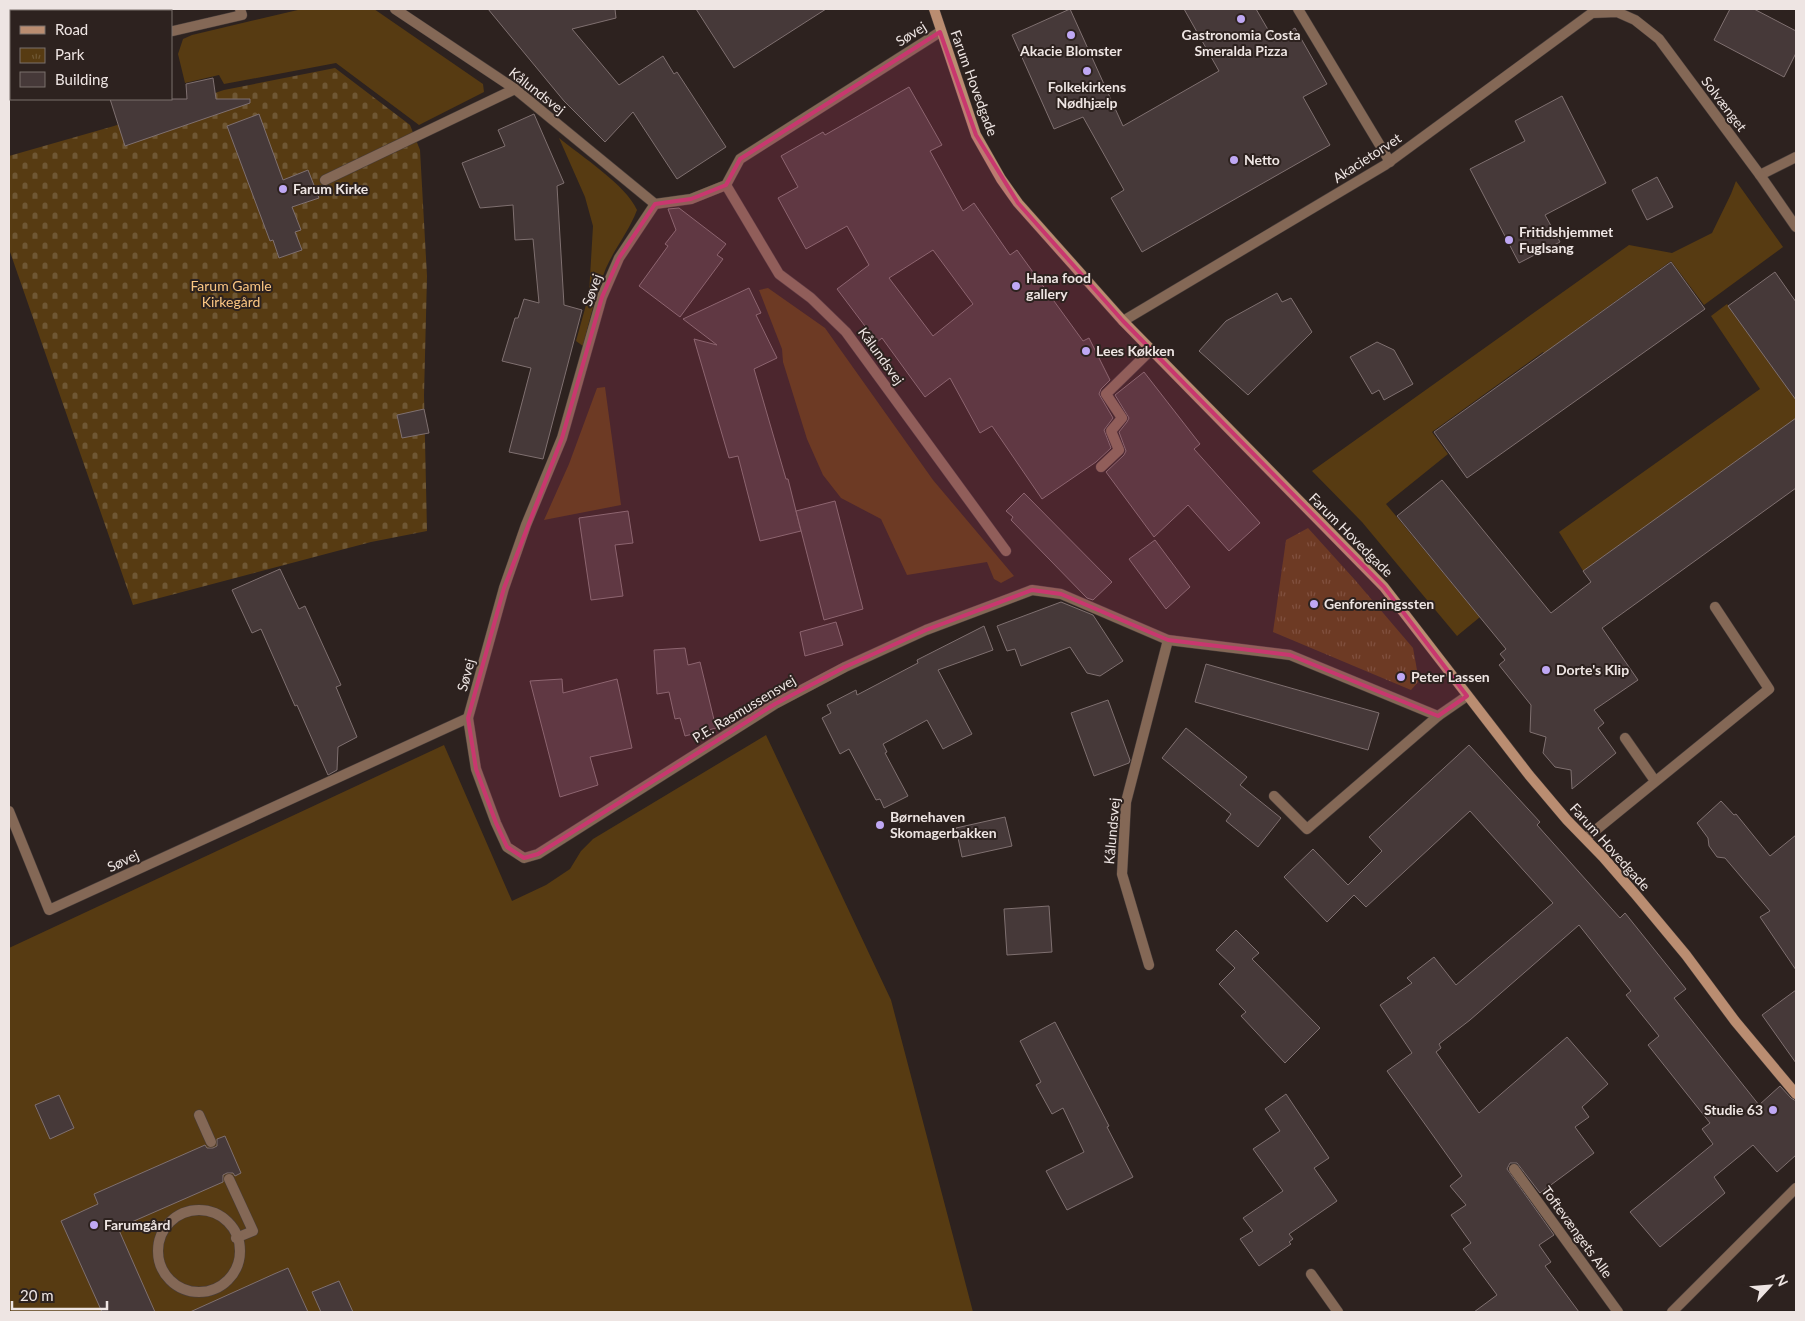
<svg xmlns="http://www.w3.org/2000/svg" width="1805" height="1321" font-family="Lato,sans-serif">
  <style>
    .green { fill: #573b12 }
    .cemetery { fill: url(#cemetery-stones) }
    .park { fill: url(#park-tufts) }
    .building { fill: #463939; stroke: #7f7070; fill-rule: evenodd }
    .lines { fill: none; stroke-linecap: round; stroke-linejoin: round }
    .lane-casing { stroke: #483d3a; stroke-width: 11 }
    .street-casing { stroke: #483d3a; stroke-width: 11 }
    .secondary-casing { stroke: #483d3a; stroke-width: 11 }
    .lane { stroke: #846856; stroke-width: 10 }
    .street { stroke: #846856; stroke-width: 10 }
    .secondary { stroke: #ba8d71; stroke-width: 10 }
    .marked { fill: #c9376f; fill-opacity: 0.2; stroke: #c9376f; stroke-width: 4; stroke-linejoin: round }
    .poi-dot { fill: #bfa8f4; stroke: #2d221f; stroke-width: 2 }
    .labels { text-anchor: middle; stroke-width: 4; stroke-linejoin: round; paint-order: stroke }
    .street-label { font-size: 14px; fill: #eee5e3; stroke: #2d221f }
    .poi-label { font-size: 14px; font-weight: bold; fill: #eee5e3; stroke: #2d221f; text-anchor: start }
    .park-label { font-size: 14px; fill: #fbc683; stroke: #2d221f }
  </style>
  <defs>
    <pattern id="cemetery-stones" width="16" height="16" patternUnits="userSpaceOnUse" patternTransform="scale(1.25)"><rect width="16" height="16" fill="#573b12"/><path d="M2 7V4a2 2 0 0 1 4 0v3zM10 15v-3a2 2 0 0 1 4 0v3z" fill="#6f5734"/></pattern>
    <pattern id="park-tufts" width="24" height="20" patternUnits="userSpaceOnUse" patternTransform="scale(1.25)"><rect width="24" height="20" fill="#573b12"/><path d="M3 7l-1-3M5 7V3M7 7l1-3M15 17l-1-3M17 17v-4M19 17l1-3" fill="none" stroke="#6f5734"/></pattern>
  </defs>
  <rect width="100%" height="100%" fill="#2d221f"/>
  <g class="green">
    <polygon points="302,9 374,9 483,84 484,92 419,125 336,63 224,84 219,75 185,83 178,54 183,39 192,35"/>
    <path d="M559,138C581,156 626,185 637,210C629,231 615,248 606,268C596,293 590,319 583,346L576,341L589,294L593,226L585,197Z"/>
    <polygon points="1736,181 1783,247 1704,305 1671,261 1562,340 1574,358 1557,370 1543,352 1432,432 1448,454 1386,504 1480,617 1457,636 1362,522 1312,471 1629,245 1672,253 1712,233 1731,194"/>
    <polygon points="768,288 825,328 933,480 1014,576 1001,583 994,579 987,562 907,575 881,519 841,498 823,475 807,439 783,362 782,349 759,290"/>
    <polygon points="1727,304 1796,397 1796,420 1701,491 1585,574 1559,532 1760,389 1711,316"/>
    <polygon points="605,387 621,505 544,520 569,464 597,388"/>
    <polygon points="766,735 891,1000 973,1312 9,1312 9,948 444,745 512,901 546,885 570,869 581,851 593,839"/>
  </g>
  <polygon class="cemetery" points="335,68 410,125 420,150 427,276 424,395 427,531 371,542 133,605 9,249 9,156 114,126 224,90"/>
  <polygon class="park" points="1308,528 1355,580 1413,648 1419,681 1411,690 1273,632 1286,540"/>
  <g class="building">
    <polygon points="488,9 615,9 616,18 572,29 619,85 663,56 674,74 677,72 726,147 677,179 633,112 605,142 564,101"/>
    <polygon points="696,9 826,9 734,68"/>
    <polygon points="1070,9 1123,126 1219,71 1184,9 1256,9 1274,40 1295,28 1327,84 1303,97 1330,145 1142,252 1111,198 1124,190 1083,117 1054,129 1012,35"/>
    <polygon points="1730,9 1754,9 1796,31 1796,53 1784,77 1714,40"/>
    <polygon points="213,78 216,99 250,99 250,103 125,146 110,99 187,99 186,84"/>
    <path d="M909,87L942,145L930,151L963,211L974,203L1010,255L1017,250L1083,341L1089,338L1110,380L1101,389L1099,394L1113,418L1104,430L1111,448L1096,462L1042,499L992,426L980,433L950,378L925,397L882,338L877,342L837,289L869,265L847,226L806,249L778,198L798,187L781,156L823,132L825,135ZM933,250L973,304L933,336L889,278Z"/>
    <polygon points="1562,96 1606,183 1545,215 1560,242 1519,263 1470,169 1525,141 1515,121"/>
    <polygon points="259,114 283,180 308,170 319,198 292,207 301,230 295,232 302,250 279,258 273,240 270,241 227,126"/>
    <polygon points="534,114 564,183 557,186 564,305 582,310 543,459 509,452 531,368 502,361 515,318 518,318 524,299 539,303 533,239 515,240 513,205 480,208 462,163 505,146 498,130"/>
    <polygon points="1657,177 1673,207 1647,220 1632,190"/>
    <polygon points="679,208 726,244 717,255 723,259 680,317 639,286 668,246 665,244 676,230 668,209"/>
    <polygon points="1671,262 1705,309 1467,478 1434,432"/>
    <polygon points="1775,272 1796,302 1796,400 1728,306"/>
    <polygon points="749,288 761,313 756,315 777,358 754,369 786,479 788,479 801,531 760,541 738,456 729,458 694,339 717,345 683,319"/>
    <polygon points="1277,293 1282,302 1291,298 1312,332 1248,395 1199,351 1226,321"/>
    <polygon points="1377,342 1394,350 1413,384 1384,400 1379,390 1372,394 1350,357"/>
    <polygon points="1144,372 1200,444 1194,449 1260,523 1229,551 1188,505 1154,537 1106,472 1124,455 1126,451 1119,432 1127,422 1129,418 1115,395"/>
    <polygon points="424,409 429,433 402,438 397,415"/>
    <polygon points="1796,418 1796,488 1602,628 1638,680 1594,710 1604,723 1598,728 1616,753 1572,789 1571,770 1555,767 1543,753 1546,737 1530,732 1531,705 1499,665 1505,660 1500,654 1506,649 1397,516 1442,480 1551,613 1591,582 1583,571"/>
    <polygon points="1024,493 1112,582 1093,600 1087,598 1011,520 1013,517 1006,511"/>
    <polygon points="835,501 863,609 824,620 796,511"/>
    <polygon points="628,511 633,543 615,545 623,596 591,600 579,518"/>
    <polygon points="1155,540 1190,587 1166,609 1129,559"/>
    <polygon points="280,569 299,609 305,606 341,685 336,687 357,737 338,747 337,770 328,775 297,705 295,706 261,629 252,633 232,590"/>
    <polygon points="1061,602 1093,615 1123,661 1100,676 1087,673 1070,647 1021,666 1015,649 1007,651 997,626"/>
    <polygon points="836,622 843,645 805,656 800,632"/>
    <polygon points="984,626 993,650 938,670 972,734 943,749 927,720 883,744 887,752 885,753 908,796 884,808 880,799 876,800 849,749 840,754 822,718 831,713 827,705 856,690 857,695 918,663 917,660"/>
    <polygon points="685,648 688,665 700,662 716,728 685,736 680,718 675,719 669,692 657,694 654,650"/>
    <polygon points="1206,664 1379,713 1368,750 1195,702"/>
    <polygon points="562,679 563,693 617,679 632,748 590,757 598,785 560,797 530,681"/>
    <polygon points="1108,700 1130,760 1129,763 1094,776 1071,713"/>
    <polygon points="1186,728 1247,777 1240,785 1281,818 1258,847 1226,821 1231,814 1162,758"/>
    <polygon points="1469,745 1540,822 1537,825 1620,918 1625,913 1686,989 1674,998 1759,1105 1780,1086 1791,1098 1796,1101 1796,1155 1777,1172 1753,1145 1714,1177 1725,1193 1660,1247 1630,1212 1713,1144 1702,1129 1710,1123 1648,1045 1659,1036 1626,995 1631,991 1579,925 1470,1020 1439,1044 1441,1048 1436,1052 1479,1113 1567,1037 1608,1084 1582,1107 1589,1117 1575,1127 1594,1153 1540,1193 1517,1163 1510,1163 1507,1169 1554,1235 1539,1245 1551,1262 1545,1266 1579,1312 1474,1312 1497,1295 1463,1249 1471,1243 1451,1215 1466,1205 1450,1186 1462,1176 1387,1071 1412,1053 1380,1005 1412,983 1407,978 1434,957 1456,985 1553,903 1470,811 1366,907 1354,895 1327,922 1284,877 1313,849 1348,885 1382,851 1369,837"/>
    <polygon points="1721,801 1734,815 1736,814 1770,856 1796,835 1796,970 1760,917 1770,911 1725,858 1717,857 1709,846 1708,838 1697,823"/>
    <polygon points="1005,817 1012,846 962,857 956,828"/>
    <polygon points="1049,906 1052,952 1007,955 1004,909"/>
    <polygon points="1236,930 1259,953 1252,959 1320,1028 1285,1063 1241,1016 1246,1012 1219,984 1235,968 1216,950"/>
    <polygon points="1796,990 1796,1063 1762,1015"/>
    <polygon points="1055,1022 1109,1126 1107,1127 1133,1177 1067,1210 1046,1171 1084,1152 1063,1108 1052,1114 1036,1085 1041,1082 1020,1041"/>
    <polygon points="1286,1094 1329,1158 1314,1168 1337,1201 1289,1234 1293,1239 1289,1242 1291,1244 1259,1266 1240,1239 1253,1231 1243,1218 1283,1191 1253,1149 1280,1131 1265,1109"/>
    <polygon points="59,1095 74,1128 50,1139 35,1105"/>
    <polygon points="225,1136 241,1173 235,1176 233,1173 227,1173 223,1175 223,1182 118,1228 155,1312 102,1312 61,1221 98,1204 94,1194 205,1145 207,1148 213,1148 217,1146 217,1139"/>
    <polygon points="288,1268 308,1312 190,1312 274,1274"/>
    <polygon points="339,1281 353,1312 321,1312 312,1292"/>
  </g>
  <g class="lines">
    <g class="lane-casing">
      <g id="lane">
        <polyline points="161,9 162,11"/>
        <polyline points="1298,9 1390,162"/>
        <polyline points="101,11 104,9"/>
        <polyline points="173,31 242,15 240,9"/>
        <polyline points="325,180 515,89"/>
        <polyline points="1101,467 1119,450 1111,431 1122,418 1106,394 1151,350"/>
        <polyline points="1625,738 1655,781"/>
        <polyline points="1274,796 1307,829 1438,716"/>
        <polyline points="9,811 49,910 468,718"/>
        <polyline points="1586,838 1769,689 1715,607"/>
        <polyline points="199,1115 211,1142"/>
        <polyline points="229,1179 253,1231 236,1238"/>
        <circle cx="199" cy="1251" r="41"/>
      </g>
    </g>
    <g class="street-casing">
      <g id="street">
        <polyline points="395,9 515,89 655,204"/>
        <polyline points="940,32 740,159 726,185 691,199 655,204 619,258 602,297 562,438 526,525 504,588 468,718 476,769 496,823 507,847 524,858 538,854 775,704 845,667 926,630 1032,590 1061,594 1168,640 1290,655 1438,716 1467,696"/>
        <polyline points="1760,175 1796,157"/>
        <polyline points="726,185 779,274 811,298 846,332 1006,551"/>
        <polyline points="1123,321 1385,165 1592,13 1617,12 1635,20 1659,39 1760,175 1796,227"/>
        <polyline points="1149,965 1122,874 1126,802 1168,640"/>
        <polyline points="1514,1169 1618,1312"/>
        <polyline points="1311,1274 1338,1312"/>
        <polyline points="1672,1312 1796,1188"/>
      </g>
    </g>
    <g class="secondary-casing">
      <polyline id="secondary" points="934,9 976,135 1001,179 1018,203 1123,321 1384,587 1529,775 1567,820 1603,857 1636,895 1686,955 1735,1021 1796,1094"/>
    </g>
    <use href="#lane" class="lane"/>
    <use href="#street" class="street"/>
    <use href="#secondary" class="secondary"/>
  </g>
  <path class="marked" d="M940,32L976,135L1018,203L1123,321L1384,587L1467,696L1438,716L1290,655L1168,640L1061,594L1032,590L926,630L845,667L775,704L538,854L524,858L507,847L496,823L476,769L468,718L504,588L562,438L602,297L619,258L655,204L691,199L726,185L740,159Z"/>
  <g class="poi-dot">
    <circle cx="1241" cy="19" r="5"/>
    <circle cx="1071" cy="35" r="5"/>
    <circle cx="1087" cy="71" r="5"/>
    <circle cx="1234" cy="160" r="5"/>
    <circle cx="283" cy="189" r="5"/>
    <circle cx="1509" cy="240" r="5"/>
    <circle cx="1016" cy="286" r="5"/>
    <circle cx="1086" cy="351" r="5"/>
    <circle cx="1314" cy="604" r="5"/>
    <circle cx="1546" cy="670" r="5"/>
    <circle cx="1401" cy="677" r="5"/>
    <circle cx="880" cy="825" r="5"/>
    <circle cx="1773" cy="1110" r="5"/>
    <circle cx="94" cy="1225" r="5"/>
  </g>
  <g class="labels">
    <g class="street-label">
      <text transform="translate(911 34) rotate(-32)" y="5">Søvej</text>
      <text transform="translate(974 83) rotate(70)" y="5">Farum Hovedgade</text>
      <text transform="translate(537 91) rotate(38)" y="5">Kålundsvej</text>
      <text transform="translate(1724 104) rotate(53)" y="5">Solvænget</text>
      <text transform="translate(1367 158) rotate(-33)" y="5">Akacietorvet</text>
      <text transform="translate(592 290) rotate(-70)" y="5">Søvej</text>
      <text transform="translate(881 356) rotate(54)" y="5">Kålundsvej</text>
      <text transform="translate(1351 535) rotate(45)" y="5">Farum Hovedgade</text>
      <text transform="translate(466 675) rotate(-75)" y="5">Søvej</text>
      <text transform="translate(744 709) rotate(-31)" y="5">P.E. Rasmussensvej</text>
      <text transform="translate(1112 831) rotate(-85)" y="5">Kålundsvej</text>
      <text transform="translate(1610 847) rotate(48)" y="5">Farum Hovedgade</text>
      <text transform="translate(123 861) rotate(-25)" y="5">Søvej</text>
      <text transform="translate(1577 1232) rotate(54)" y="5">Toftevængets Alle</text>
    </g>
    <g class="poi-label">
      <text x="1241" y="40" text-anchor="middle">Gastronomia Costa<tspan x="1241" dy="16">Smeralda Pizza</tspan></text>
      <text x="1071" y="56" text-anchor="middle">Akacie Blomster</text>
      <text x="1087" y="92" text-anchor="middle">Folkekirkens<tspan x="1087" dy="16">Nødhjælp</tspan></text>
      <text x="1244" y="165">Netto</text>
      <text x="293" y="194">Farum Kirke</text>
      <text x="1519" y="237">Fritidshjemmet<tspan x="1519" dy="16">Fuglsang</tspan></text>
      <text x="1026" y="283">Hana food<tspan x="1026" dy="16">gallery</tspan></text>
      <text x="1096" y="356">Lees Køkken</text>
      <text x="1324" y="609">Genforeningssten</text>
      <text x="1556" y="675">Dorte's Klip</text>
      <text x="1411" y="682">Peter Lassen</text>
      <text x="890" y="822">Børnehaven<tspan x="890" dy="16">Skomagerbakken</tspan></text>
      <text x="1763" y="1115" text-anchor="end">Studie 63</text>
      <text x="104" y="1230">Farumgård</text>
    </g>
    <g class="park-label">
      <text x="231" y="291">Farum Gamle<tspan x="231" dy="16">Kirkegård</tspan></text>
    </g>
  </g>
  <rect width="1805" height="1321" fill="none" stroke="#eee5e3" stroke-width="20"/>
  <rect x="10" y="10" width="162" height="90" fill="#2d221f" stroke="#7a706d"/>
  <rect x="20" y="26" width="25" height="8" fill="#ba8d71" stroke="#7a706d"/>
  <text x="55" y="35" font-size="15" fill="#eee5e3">Road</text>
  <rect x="20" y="48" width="25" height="15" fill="url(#park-tufts)" stroke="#7a706d"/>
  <text x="55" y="60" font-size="15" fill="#eee5e3">Park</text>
  <rect x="20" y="72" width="25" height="15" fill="#463939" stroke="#7a706d"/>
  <text x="55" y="85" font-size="15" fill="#eee5e3">Building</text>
  <g transform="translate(1770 1286) rotate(64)" stroke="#2d221f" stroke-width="4" paint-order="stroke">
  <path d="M0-4L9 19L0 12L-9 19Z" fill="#eee5e3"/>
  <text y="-8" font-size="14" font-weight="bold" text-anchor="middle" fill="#eee5e3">N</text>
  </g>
  <path d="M12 1301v8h95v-8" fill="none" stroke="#eee5e3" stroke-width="2.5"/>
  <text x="20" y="1301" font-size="15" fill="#eee5e3" stroke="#2d221f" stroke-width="4" paint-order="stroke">20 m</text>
</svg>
